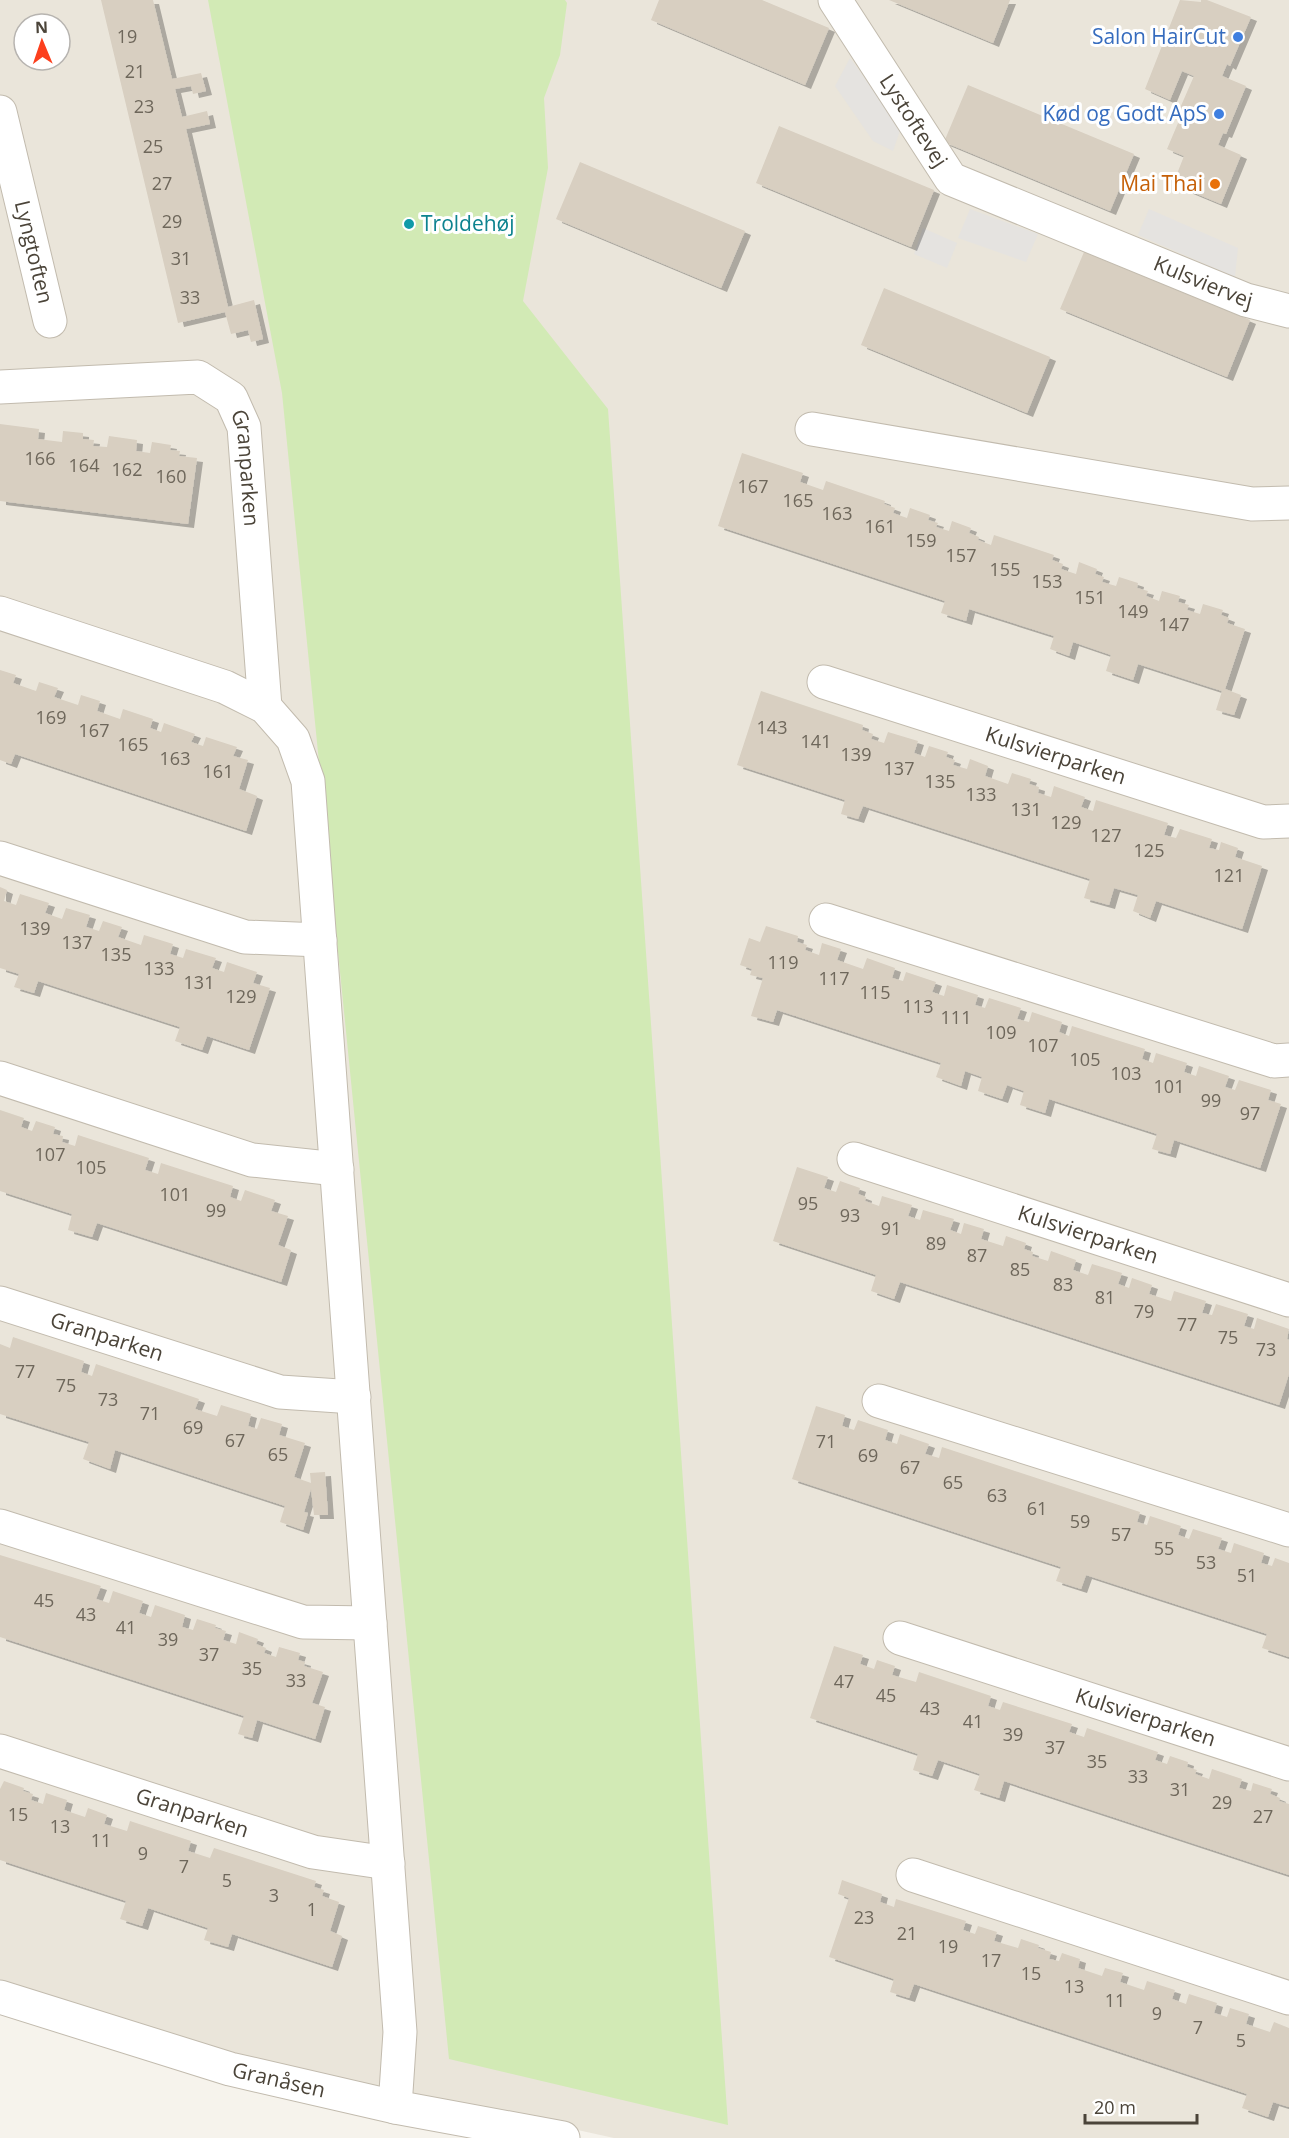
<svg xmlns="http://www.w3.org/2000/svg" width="1289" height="2138" font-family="'Open Sans',sans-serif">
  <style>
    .residential { fill: #eae5da; fill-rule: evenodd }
    .green { fill: #d2eab5 }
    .parking { fill: #e5e3e0 }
    .building { fill: #d8cfc1; filter: url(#shadow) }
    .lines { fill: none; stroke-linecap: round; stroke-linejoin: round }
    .minor-casing { stroke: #c2bbae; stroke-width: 35 }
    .minor { stroke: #fff; stroke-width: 33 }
    .shop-dot { fill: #3f7fe0; stroke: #fff; stroke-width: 2 }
    .food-dot { fill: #e8710a; stroke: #fff; stroke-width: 2 }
    .culture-dot { fill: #0f9aa8; stroke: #fff; stroke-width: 2 }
    .labels { text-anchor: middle; stroke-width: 6; stroke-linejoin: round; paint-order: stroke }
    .number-label { font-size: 18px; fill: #6e675b }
    .shop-label { font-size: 21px; fill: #366cbe; stroke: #fff; text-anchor: end }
    .street-label { font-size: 21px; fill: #4b4439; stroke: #fff }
    .food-label { font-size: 21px; fill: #c56008; stroke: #fff; text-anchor: end }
    .culture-label { font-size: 21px; fill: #0d838f; stroke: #fff; text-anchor: start }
  </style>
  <defs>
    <filter id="shadow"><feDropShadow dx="6" dy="4" stdDeviation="0" flood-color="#0004"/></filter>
  </defs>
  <rect width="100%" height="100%" fill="#f6f3ec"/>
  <path class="residential" d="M0,0H1289V2138H614L0,2004ZM24,24H60V60H24Z"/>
  <polygon class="green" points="208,0 565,0 567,3 560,55 544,98 548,168 523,301 608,409 728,2125 449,2059 282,393"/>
  <g class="parking">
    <polygon points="850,58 901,128 893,151 873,141 835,86"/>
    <polygon points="970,209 1038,234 1026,262 958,238"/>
    <polygon points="1149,209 1238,248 1235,277 1138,235"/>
    <polygon points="923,228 957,243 947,268 914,254"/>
  </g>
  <g class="building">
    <polygon points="101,0 153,0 172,79 201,73 206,91 193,94 191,86 175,89 182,117 207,111 210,124 186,129 228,307 254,300 263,339 251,342 248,330 231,334 225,312 178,323"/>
    <polygon points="659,0 762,0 829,28 805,85 651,20"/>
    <polygon points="889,0 1010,0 993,43"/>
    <polygon points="1180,0 1201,2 1201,0 1207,0 1251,17 1230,66 1227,64 1222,76 1246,86 1226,134 1223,133 1218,145 1241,155 1221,204 1173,184 1184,156 1167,149 1181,116 1177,115 1194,76 1182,71 1170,100 1145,89"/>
    <polygon points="968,85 1134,154 1110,211 944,142"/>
    <polygon points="779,126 934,190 911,247 756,183"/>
    <polygon points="580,162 745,231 721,288 556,219"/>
    <polygon points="1084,252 1250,320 1227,377 1060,309"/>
    <polygon points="884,288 1050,357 1027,413 861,345"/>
    <polygon points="0,424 39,429 38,439 62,442 63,431 83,433 83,439 94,440 93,446 107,447 109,436 137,440 136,451 150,453 152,442 171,445 170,450 180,451 179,456 197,458 188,524 0,501"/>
    <polygon points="742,453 803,473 800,482 823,490 826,481 885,501 884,504 895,508 893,513 907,518 910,508 930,515 928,520 938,523 936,527 949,531 952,521 971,528 969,533 979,537 978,540 991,545 994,535 1054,555 1052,560 1063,564 1061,569 1076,574 1079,562 1097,569 1095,574 1104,577 1102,582 1116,586 1119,577 1138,583 1137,588 1148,591 1146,596 1159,601 1162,591 1180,596 1178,602 1189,605 1187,610 1200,614 1203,604 1223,610 1221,615 1229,618 1227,623 1245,629 1225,689 1241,695 1234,715 1216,710 1222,691 1138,664 1133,680 1106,671 1111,655 1073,642 1069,656 1050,649 1054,636 969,609 966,621 941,613 945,601 718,526"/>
    <polygon points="0,670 16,675 13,683 36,691 39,682 58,688 54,697 78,705 81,695 100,701 97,711 120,719 123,709 153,719 150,728 161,732 164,723 195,734 191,742 203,746 206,737 237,747 233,756 248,760 239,789 257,796 246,831 15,754 11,764 0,760"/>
    <polygon points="761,691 863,725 862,730 873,734 871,739 884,743 888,732 918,741 914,753 925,757 929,746 948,752 946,757 955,760 953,765 967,769 970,759 988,766 985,776 1008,784 1012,773 1031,779 1029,784 1039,787 1038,793 1051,797 1054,786 1085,797 1081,807 1093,811 1096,800 1168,823 1164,835 1176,838 1180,829 1212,839 1209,848 1219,850 1221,842 1238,848 1235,857 1262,866 1242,929 1156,901 1150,918 1133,911 1138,895 1114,888 1109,905 1084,898 1090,879 863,806 858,819 841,814 845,800 737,765"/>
    <polygon points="0,887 7,890 4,901 16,905 20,894 49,903 45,913 62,919 66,908 90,915 86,927 99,931 103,921 122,927 118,937 141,945 144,935 173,944 170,954 183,958 186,949 216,958 212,968 224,972 227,962 257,972 253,983 270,988 249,1050 207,1036 202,1050 175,1041 180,1027 38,981 34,993 14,987 19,974 0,968"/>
    <polygon points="766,926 798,936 797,942 807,945 805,950 819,955 822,943 841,949 837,960 863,969 867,958 895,968 892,978 903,981 906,972 936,982 932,992 944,996 947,985 978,995 975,1005 985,1008 989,998 1021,1008 1017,1019 1029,1022 1032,1012 1062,1022 1059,1032 1069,1036 1072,1026 1145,1049 1142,1059 1153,1063 1156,1053 1187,1063 1184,1072 1196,1076 1199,1066 1229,1076 1225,1087 1235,1090 1239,1080 1271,1090 1268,1100 1281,1104 1260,1168 1174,1140 1170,1154 1152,1149 1157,1134 1049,1099 1045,1113 1020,1105 1024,1091 1007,1085 1002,1099 978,1091 982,1077 965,1071 961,1086 936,1077 941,1063 777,1010 773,1022 751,1016 763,978 750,975 752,969 740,965 749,938 760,942"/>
    <polygon points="0,1110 24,1118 21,1127 32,1131 36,1121 55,1127 53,1134 63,1136 62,1142 75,1146 78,1135 149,1158 145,1170 158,1174 161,1163 233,1186 230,1197 241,1201 245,1190 275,1200 271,1211 288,1216 278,1245 291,1250 281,1282 97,1223 92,1237 68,1230 72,1214 0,1191"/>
    <polygon points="797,1167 828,1177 824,1188 836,1192 840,1181 860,1188 858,1194 866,1197 865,1201 879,1206 882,1196 912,1205 908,1216 920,1220 923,1210 954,1219 950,1230 961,1234 964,1223 984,1229 981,1239 1003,1246 1006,1236 1026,1243 1024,1249 1033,1252 1032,1256 1048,1261 1051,1251 1076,1260 1073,1270 1088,1275 1092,1264 1122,1273 1118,1284 1129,1288 1132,1278 1152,1285 1149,1294 1171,1301 1174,1291 1206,1301 1202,1313 1212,1315 1216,1304 1248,1314 1244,1326 1254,1329 1257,1318 1289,1329 1287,1339 1289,1340 1289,1374 1279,1405 900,1282 894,1299 871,1291 876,1275 773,1241"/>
    <polygon points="13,1337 84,1361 81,1372 92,1376 96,1364 199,1399 195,1409 217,1416 221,1405 251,1414 248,1426 257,1429 261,1418 282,1424 279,1435 305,1443 294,1477 311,1483 310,1473 325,1472 328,1515 314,1515 311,1489 304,1512 308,1513 303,1530 280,1522 285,1506 115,1450 110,1469 83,1459 89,1442 0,1414 0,1344 10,1348"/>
    <polygon points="816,1406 845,1415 842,1426 854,1430 858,1420 888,1430 885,1440 897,1444 900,1434 929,1444 925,1454 939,1458 942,1447 1140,1512 1137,1522 1147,1525 1150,1516 1181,1526 1178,1535 1189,1539 1193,1529 1222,1538 1218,1549 1231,1553 1234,1543 1264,1553 1261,1563 1272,1566 1275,1558 1289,1563 1289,1657 1262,1648 1267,1634 1086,1575 1081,1589 1056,1581 1061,1567 792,1479"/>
    <polygon points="0,1555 101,1586 96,1599 109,1603 113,1591 143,1601 139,1613 151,1617 155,1605 185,1615 182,1627 193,1630 197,1619 216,1625 215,1628 226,1631 223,1640 236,1644 239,1632 258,1639 256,1644 266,1648 264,1653 276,1657 279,1647 300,1653 298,1660 305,1662 304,1666 323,1672 312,1703 325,1707 315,1739 257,1720 252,1738 238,1734 244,1716 0,1637"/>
    <polygon points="834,1646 863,1655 860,1664 874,1669 877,1660 895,1666 892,1675 916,1682 919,1672 991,1696 988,1706 1000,1710 1003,1702 1072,1724 1069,1732 1084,1737 1087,1728 1158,1752 1155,1760 1167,1764 1170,1756 1188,1762 1187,1767 1197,1770 1195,1774 1209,1779 1212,1769 1242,1779 1239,1788 1251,1791 1253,1783 1272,1789 1270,1794 1280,1798 1279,1801 1289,1804 1289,1875 1004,1781 999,1798 974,1790 980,1774 938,1760 932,1776 913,1770 918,1754 810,1718"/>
    <polygon points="4,1781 24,1788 23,1791 33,1794 31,1800 43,1804 46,1793 67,1800 64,1810 85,1817 88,1808 107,1815 104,1824 127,1831 130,1821 191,1841 188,1851 210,1858 214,1848 316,1881 314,1887 324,1890 322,1896 339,1902 330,1931 342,1936 332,1967 232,1934 228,1947 204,1940 208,1928 148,1908 142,1926 120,1919 126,1901 0,1860 0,1789"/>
    <polygon points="842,1880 882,1894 880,1902 894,1907 896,1899 966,1921 963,1930 975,1934 978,1926 997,1932 994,1941 1018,1948 1021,1939 1039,1945 1038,1948 1051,1952 1049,1959 1059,1961 1062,1953 1080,1959 1078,1968 1102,1976 1105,1968 1123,1973 1120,1982 1144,1990 1147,1981 1175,1990 1172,1999 1186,2004 1189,1994 1217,2003 1214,2013 1227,2017 1230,2008 1249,2014 1246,2024 1270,2032 1274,2022 1289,2028 1289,2107 1273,2102 1268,2117 1242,2108 1247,2094 914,1984 909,1998 890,1992 894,1979 829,1957 849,1898 838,1894"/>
  </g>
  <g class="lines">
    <g class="minor-casing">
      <g id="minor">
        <path id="s1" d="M835,0L951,179L1246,300L1289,311"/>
        <path id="s2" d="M0,112L50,321"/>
        <path id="s3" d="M0,387L198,377L231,398L244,427L265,707"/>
        <polyline points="812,429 1252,504 1289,503"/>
        <polyline points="0,613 225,687 265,707 293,739 308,781 400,2032 395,2107"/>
        <path id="s4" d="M824,682L1263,822L1289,821"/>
        <polyline points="0,858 245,937 320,940"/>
        <polyline points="826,920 1274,1061 1289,1060"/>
        <polyline points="0,1078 252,1160 337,1169"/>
        <path id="s5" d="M854,1159L1289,1300"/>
        <path id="s6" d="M0,1303L280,1392L354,1397"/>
        <polyline points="879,1401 1289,1530"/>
        <polyline points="0,1526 303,1622 370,1623"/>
        <path id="s7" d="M900,1638L1289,1764"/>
        <path id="s8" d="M0,1751L313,1852L388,1863"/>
        <polyline points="913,1875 1289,1998"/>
        <path id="s9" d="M0,1997L230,2069L395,2107L563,2138"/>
      </g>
    </g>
    <use href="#minor" class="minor"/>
  </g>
  <g class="shop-dot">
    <circle cx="1238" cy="37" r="6"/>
    <circle cx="1219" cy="114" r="6"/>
  </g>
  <circle class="food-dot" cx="1215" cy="184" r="6"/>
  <circle class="culture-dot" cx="409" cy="224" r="6"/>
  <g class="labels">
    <g class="number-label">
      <text x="127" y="43">19</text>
      <text x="135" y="78">21</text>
      <text x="144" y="113">23</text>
      <text x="153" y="153">25</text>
      <text x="162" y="190">27</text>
      <text x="172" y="228">29</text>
      <text x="181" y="265">31</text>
      <text x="190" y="304">33</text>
      <text x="40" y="465">166</text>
      <text x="84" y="472">164</text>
      <text x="127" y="476">162</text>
      <text x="171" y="483">160</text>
      <text x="753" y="493">167</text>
      <text x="798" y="507">165</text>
      <text x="837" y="520">163</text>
      <text x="880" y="533">161</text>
      <text x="921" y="547">159</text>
      <text x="961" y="562">157</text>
      <text x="1005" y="576">155</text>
      <text x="1047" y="588">153</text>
      <text x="1090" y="604">151</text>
      <text x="1133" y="618">149</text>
      <text x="1174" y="631">147</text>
      <text x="51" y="724">169</text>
      <text x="772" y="734">143</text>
      <text x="94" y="737">167</text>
      <text x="816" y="748">141</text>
      <text x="133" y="751">165</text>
      <text x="856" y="761">139</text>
      <text x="175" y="765">163</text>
      <text x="899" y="775">137</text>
      <text x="218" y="778">161</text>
      <text x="940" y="788">135</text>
      <text x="981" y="801">133</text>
      <text x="1026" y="816">131</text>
      <text x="1066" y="829">129</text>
      <text x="1106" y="842">127</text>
      <text x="1149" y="857">125</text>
      <text x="1229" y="882">121</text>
      <text x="35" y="935">139</text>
      <text x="77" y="949">137</text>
      <text x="116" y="961">135</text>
      <text x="783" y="969">119</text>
      <text x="159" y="975">133</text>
      <text x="834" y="985">117</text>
      <text x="199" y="989">131</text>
      <text x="875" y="999">115</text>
      <text x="241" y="1003">129</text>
      <text x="918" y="1013">113</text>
      <text x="956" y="1024">111</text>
      <text x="1001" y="1039">109</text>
      <text x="1043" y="1052">107</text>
      <text x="1085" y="1066">105</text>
      <text x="1126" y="1080">103</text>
      <text x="1169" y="1093">101</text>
      <text x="1211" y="1107">99</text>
      <text x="1250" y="1120">97</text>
      <text x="50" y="1161">107</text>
      <text x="91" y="1174">105</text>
      <text x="175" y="1201">101</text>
      <text x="808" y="1210">95</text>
      <text x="216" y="1217">99</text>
      <text x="850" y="1222">93</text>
      <text x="891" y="1235">91</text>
      <text x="936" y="1250">89</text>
      <text x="977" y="1262">87</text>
      <text x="1020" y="1276">85</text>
      <text x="1063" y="1291">83</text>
      <text x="1105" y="1304">81</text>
      <text x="1144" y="1318">79</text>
      <text x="1187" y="1331">77</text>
      <text x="1228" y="1344">75</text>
      <text x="1266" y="1356">73</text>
      <text x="25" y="1378">77</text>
      <text x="66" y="1392">75</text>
      <text x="108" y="1406">73</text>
      <text x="150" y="1420">71</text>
      <text x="193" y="1434">69</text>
      <text x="235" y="1447">67</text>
      <text x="826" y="1448">71</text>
      <text x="278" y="1461">65</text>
      <text x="868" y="1462">69</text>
      <text x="910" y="1474">67</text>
      <text x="953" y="1489">65</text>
      <text x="997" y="1502">63</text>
      <text x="1037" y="1515">61</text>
      <text x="1080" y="1528">59</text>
      <text x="1121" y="1541">57</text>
      <text x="1164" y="1555">55</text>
      <text x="1206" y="1569">53</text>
      <text x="1247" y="1582">51</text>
      <text x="44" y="1607">45</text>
      <text x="86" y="1621">43</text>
      <text x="126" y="1634">41</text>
      <text x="168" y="1646">39</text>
      <text x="209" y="1661">37</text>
      <text x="252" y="1675">35</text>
      <text x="296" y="1687">33</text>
      <text x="844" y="1688">47</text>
      <text x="886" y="1702">45</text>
      <text x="930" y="1715">43</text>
      <text x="973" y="1728">41</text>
      <text x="1013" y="1741">39</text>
      <text x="1055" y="1754">37</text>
      <text x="1097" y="1768">35</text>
      <text x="1138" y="1783">33</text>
      <text x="1180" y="1796">31</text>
      <text x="1222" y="1809">29</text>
      <text x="18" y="1821">15</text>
      <text x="1263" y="1823">27</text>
      <text x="60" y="1833">13</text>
      <text x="101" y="1847">11</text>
      <text x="143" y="1860">9</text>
      <text x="184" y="1873">7</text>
      <text x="227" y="1887">5</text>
      <text x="274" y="1902">3</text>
      <text x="312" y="1916">1</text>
      <text x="864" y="1924">23</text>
      <text x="907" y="1940">21</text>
      <text x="948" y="1953">19</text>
      <text x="991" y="1967">17</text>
      <text x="1031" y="1980">15</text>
      <text x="1074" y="1993">13</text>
      <text x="1115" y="2007">11</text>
      <text x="1157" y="2020">9</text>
      <text x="1198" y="2034">7</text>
      <text x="1241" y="2047">5</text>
    </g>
    <g class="shop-label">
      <text x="1226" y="44">Salon HairCut</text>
      <text x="1207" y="121">Kød og Godt ApS</text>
    </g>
    <g class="street-label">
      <text dy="7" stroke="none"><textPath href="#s1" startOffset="144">Lystoftevej</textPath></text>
      <text dy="7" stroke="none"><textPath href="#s2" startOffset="144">Lyngtoften</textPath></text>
      <text dy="7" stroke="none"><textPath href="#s1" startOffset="486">Kulsviervej</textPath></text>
      <text dy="7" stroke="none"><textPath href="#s3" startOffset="310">Granparken</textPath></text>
      <text dy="7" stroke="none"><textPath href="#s4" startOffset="243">Kulsvierparken</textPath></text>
      <text dy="7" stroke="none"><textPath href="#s5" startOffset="246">Kulsvierparken</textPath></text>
      <text dy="7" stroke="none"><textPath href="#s6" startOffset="112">Granparken</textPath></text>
      <text dy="7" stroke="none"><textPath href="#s7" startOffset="258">Kulsvierparken</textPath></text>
      <text dy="7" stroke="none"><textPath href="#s8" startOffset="202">Granparken</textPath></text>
      <text dy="7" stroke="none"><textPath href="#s9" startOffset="291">Granåsen</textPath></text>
    </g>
    <g class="food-label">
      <text x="1203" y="191">Mai Thai</text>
    </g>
    <g class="culture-label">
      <text x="421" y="231">Troldehøj</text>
    </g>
  </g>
  <g transform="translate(42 42) rotate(358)"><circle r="28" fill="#ffffff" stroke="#b7b4b0" stroke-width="1.5"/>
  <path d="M0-4.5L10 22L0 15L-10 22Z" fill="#fc3f1d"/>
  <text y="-9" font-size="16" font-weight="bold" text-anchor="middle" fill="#4b4439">N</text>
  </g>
  <path d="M1085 2114v9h112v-9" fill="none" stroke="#4b4439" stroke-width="3"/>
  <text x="1094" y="2114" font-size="18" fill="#4b4439" stroke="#ffffff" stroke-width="4.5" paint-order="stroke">20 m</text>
</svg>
